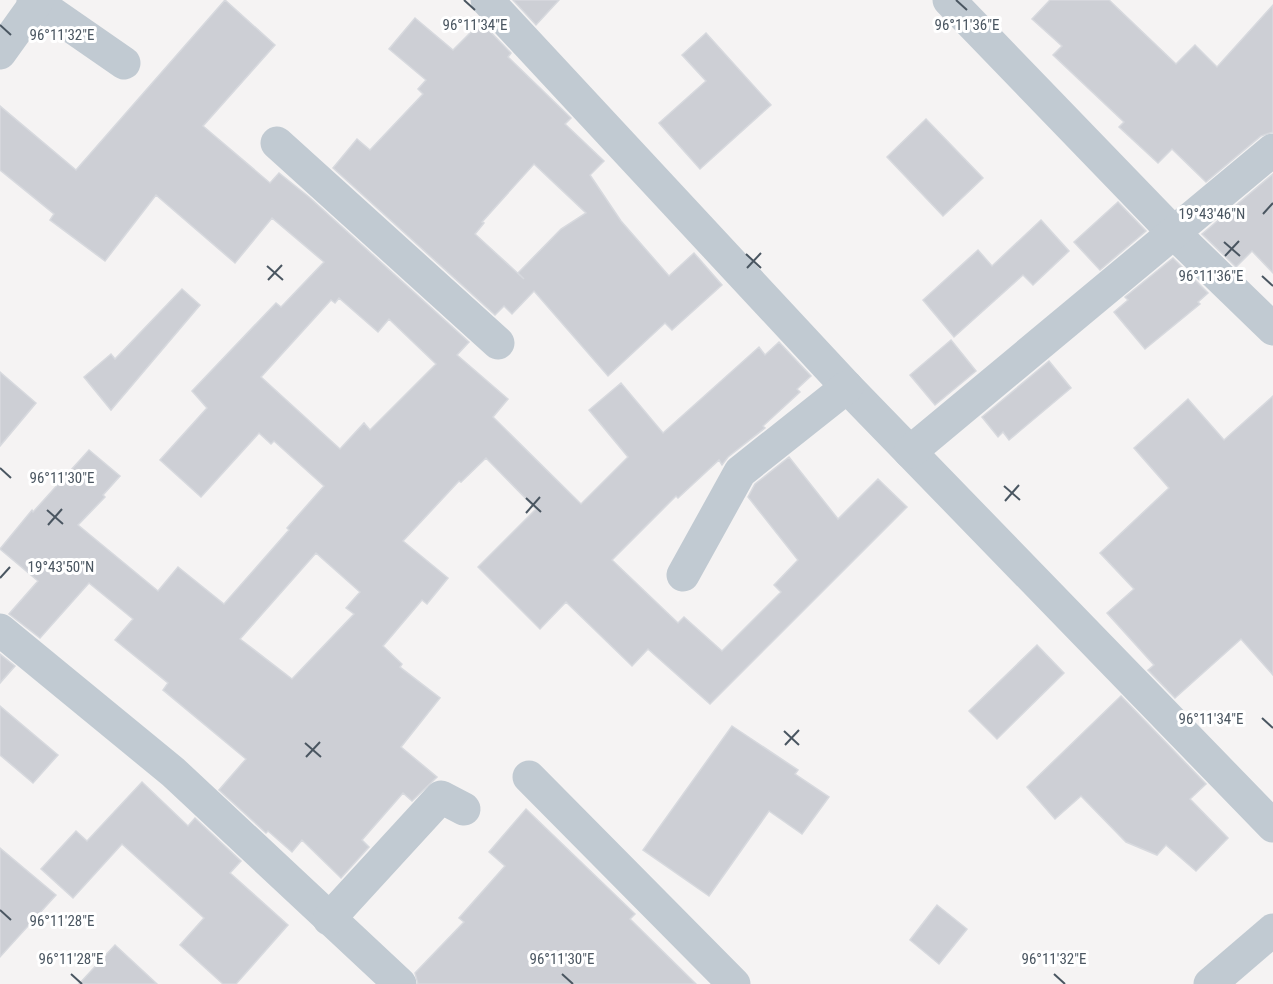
<svg xmlns="http://www.w3.org/2000/svg" width="1273" height="984" font-family="'Roboto Condensed',sans-serif">
  <style>
    .building { fill: #cdcfd5; stroke: #d7d9de; stroke-width: 1.5; fill-rule: evenodd }
    .lines { fill: none; stroke-linecap: round; stroke-linejoin: round }
    .minor { stroke: #c1cad2; stroke-width: 33 }
    .ticks { fill: none; stroke: #4a5661; stroke-width: 2 }
    .ticks-label { font-size: 15px; text-anchor: middle; fill: #4a5661; stroke: #fff; stroke-width: 6; stroke-linejoin: round; paint-order: stroke }
  </style>
  <rect width="100%" height="100%" fill="#f5f3f3"/>
  <g class="building">
    <path d="M225,0L275,45L203,126L270,183L279,173L309,197L469,342L457,355L508,399L493,417L581,504L628,457L589,410L621,383L663,433L759,347L765,355L779,342L811,376L797,389L800,392L763,426L765,428L728,457L722,465L719,460L678,498L676,496L612,560L678,623L684,617L722,651L781,592L774,585L798,560L748,497L755,484L789,457L838,519L878,479L907,507L710,704L648,649L632,666L566,602L540,629L478,567L536,509L486,458L461,482L459,481L403,541L448,578L427,604L422,600L383,646L402,664L400,667L440,698L401,747L437,777L412,801L403,793L362,840L369,847L341,878L302,840L292,852L268,831L266,833L219,790L246,759L163,690L168,683L115,640L133,619L89,583L40,638L9,614L38,581L0,549L32,510L33,512L89,450L120,476L103,495L105,497L78,525L158,591L178,567L224,604L289,530L287,528L324,486L274,441L271,444L259,433L201,497L160,460L207,408L192,391L276,303L281,307L324,262L272,218L235,263L156,195L105,261L50,220L54,214L0,170V106L76,170ZM339,298L378,332L389,319L436,364L370,430L364,423L340,449L261,377L331,300L335,303ZM316,553L360,592L346,608L354,614L292,679L240,639Z"/>
    <polygon points="513,0 559,0 536,25"/>
    <polygon points="1050,0 1109,0 1176,64 1195,45 1217,67 1273,5 1273,132 1261,136 1206,182 1172,149 1158,163 1119,127 1124,122 1053,55 1062,46 1032,19"/>
    <path d="M415,18L453,50L481,22L511,53L508,57L571,118L565,124L604,161L590,175L621,221L669,276L694,253L722,285L672,330L665,323L608,376L534,291L512,314L504,306L495,315L333,168L357,139L370,150L423,94L418,89L426,80L389,49ZM534,164L586,213L561,229L518,273L524,279L475,234L484,223L482,222Z"/>
    <polygon points="706,33 771,105 700,169 659,123 706,81 682,55"/>
    <polygon points="926,119 983,178 943,216 887,157"/>
    <polygon points="1273,174 1273,273 1252,251 1236,267 1202,234"/>
    <polygon points="1118,202 1146,231 1100,270 1074,242"/>
    <polygon points="1041,220 1069,251 1033,285 1023,275 954,337 923,300 978,250 992,266"/>
    <polygon points="1173,258 1208,293 1198,302 1200,304 1145,349 1114,312 1128,300 1125,297"/>
    <polygon points="182,289 200,305 111,410 84,377 111,354 115,359"/>
    <polygon points="951,340 976,371 935,405 910,375"/>
    <polygon points="1049,361 1071,388 1009,440 1003,432 998,437 982,417"/>
    <polygon points="0,372 36,403 0,446"/>
    <polygon points="1273,396 1273,675 1241,639 1175,698 1148,670 1154,665 1107,613 1134,589 1100,553 1169,488 1134,448 1188,399 1224,440"/>
    <polygon points="1037,645 1064,673 997,739 969,711"/>
    <polygon points="0,654 15,666 0,683"/>
    <polygon points="1121,696 1206,784 1190,799 1228,838 1196,871 1166,845 1157,855 1126,842 1081,796 1055,819 1027,787"/>
    <polygon points="0,706 58,755 33,783 0,755"/>
    <polygon points="732,726 798,770 795,774 829,797 802,834 769,811 709,896 643,850"/>
    <polygon points="142,782 188,826 195,818 241,861 230,873 288,925 236,984 223,984 180,945 204,918 122,844 73,898 41,869 76,831 87,841"/>
    <polygon points="526,809 635,914 630,919 696,984 418,984 415,973 464,922 459,918 505,866 489,852"/>
    <polygon points="0,848 56,895 0,957"/>
    <polygon points="937,905 967,929 939,964 910,940"/>
    <polygon points="115,945 157,984 79,984"/>
  </g>
  <g class="lines">
    <g class="minor">
      <polyline points="33,0 124,63"/>
      <polyline points="487,0 847,387 1273,826"/>
      <polyline points="949,0 1174,233 1273,329"/>
      <polyline points="0,53 38,0"/>
      <polyline points="277,143 498,343"/>
      <polyline points="910,452 1273,150"/>
      <polyline points="683,575 740,472 847,387"/>
      <polyline points="0,630 173,772 400,984"/>
      <polyline points="529,777 734,984"/>
      <polyline points="329,919 441,797 464,809"/>
      <polyline points="1210,984 1273,930"/>
    </g>
  </g>
  <path class="ticks" d="M464,0L475,10M956,0L967,10M0,25L11,35M1263,214L1273,203M1224,242L1240,256M746,254L761,268M1225,256L1239,241M267,266L283,280M747,268L761,253M1262,276L1273,286M268,280L282,265M0,468L11,478M1004,486L1020,500M526,498L541,512M1005,501L1019,485M47,510L63,524M526,513L540,497M48,525L62,509M0,578L10,567M1262,718L1273,728M784,731L799,745M305,743L321,757M785,745L799,730M306,757L320,742M0,910L11,920M71,974L82,984M562,974L573,984M1054,974L1065,984"/>
  <g class="ticks-label">
    <text x="475" y="30">96°11'34"E</text>
    <text x="967" y="30">96°11'36"E</text>
    <text x="62" y="40">96°11'32"E</text>
    <text x="1212" y="219">19°43'46"N</text>
    <text x="1211" y="281">96°11'36"E</text>
    <text x="62" y="483">96°11'30"E</text>
    <text x="61" y="572">19°43'50"N</text>
    <text x="1211" y="724">96°11'34"E</text>
    <text x="62" y="926">96°11'28"E</text>
    <text x="71" y="964">96°11'28"E</text>
    <text x="562" y="964">96°11'30"E</text>
    <text x="1054" y="964">96°11'32"E</text>
  </g>
</svg>
